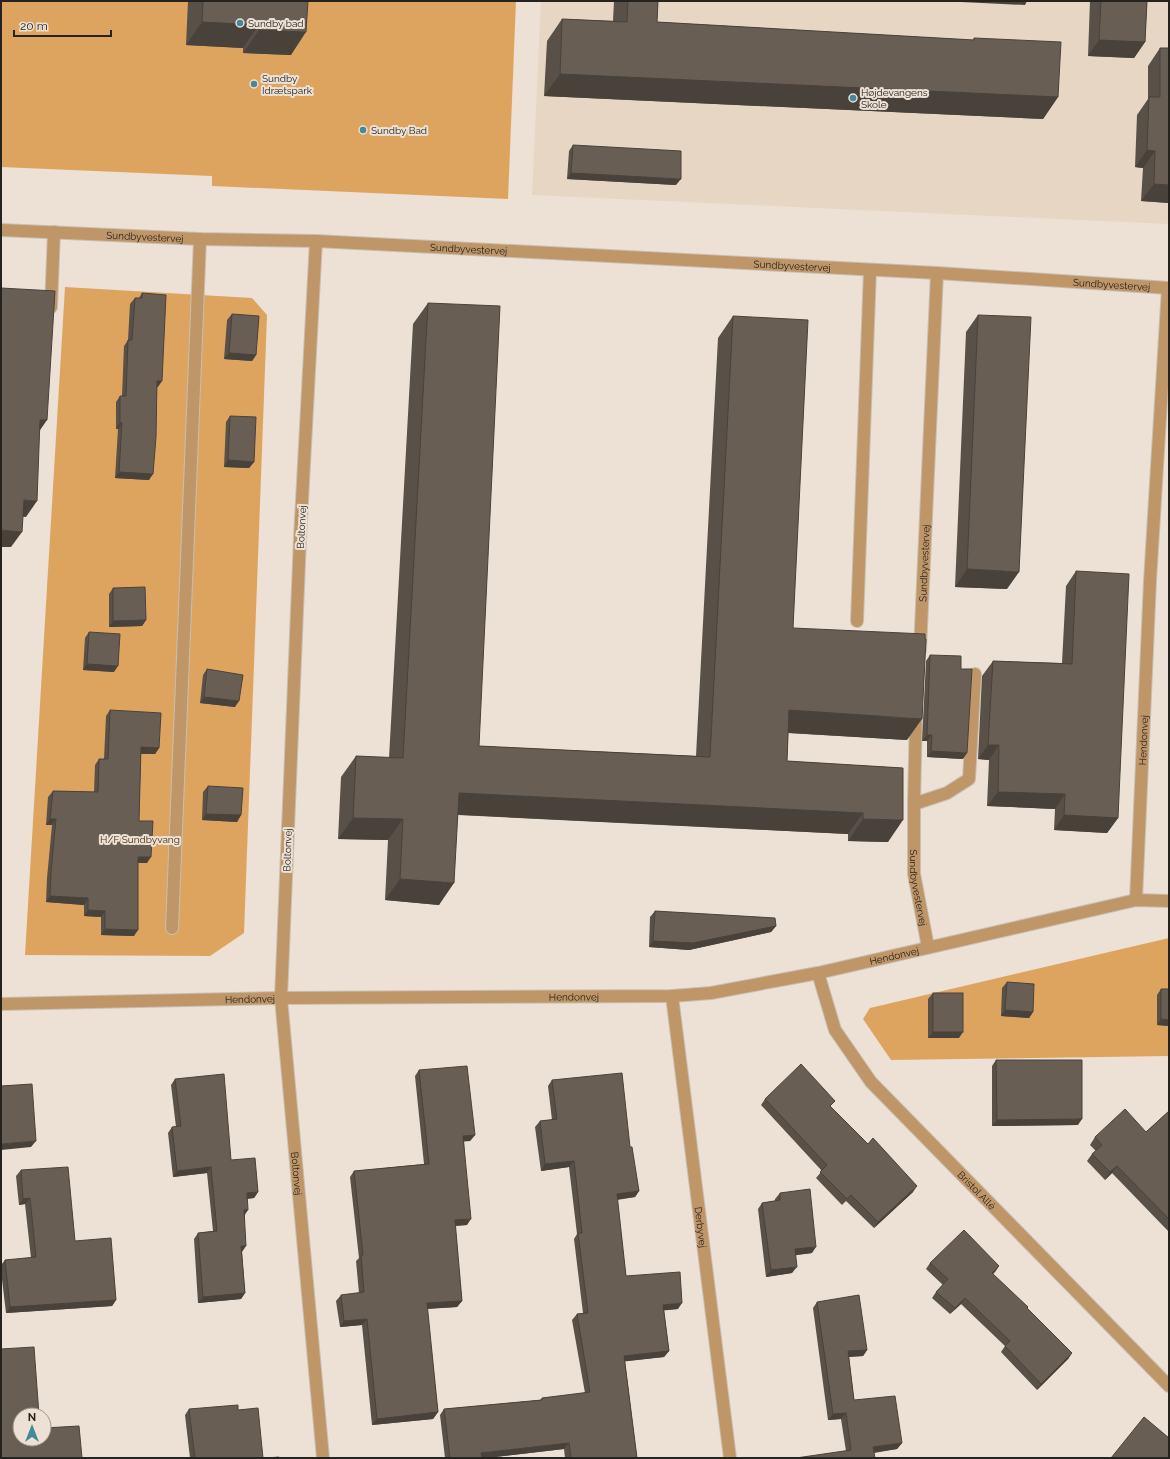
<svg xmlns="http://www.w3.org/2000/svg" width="1170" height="1459" font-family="Raleway,sans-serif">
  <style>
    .built { fill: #e7d6c4 }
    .green { fill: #dda45f }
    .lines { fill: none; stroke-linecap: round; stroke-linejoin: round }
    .minor-casing { stroke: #c8bfb3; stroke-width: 14 }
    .minor { stroke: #bf9668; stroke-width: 12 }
    .wall { fill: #595148 }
    .shaded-wall { fill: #49423b }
    .building { fill: #685e54; stroke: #49423b }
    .poi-dot { fill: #46879a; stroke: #ece1d4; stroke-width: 1.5 }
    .labels { text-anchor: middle; stroke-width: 4; stroke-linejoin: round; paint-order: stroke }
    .poi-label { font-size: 10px; fill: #26221d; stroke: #ece1d4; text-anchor: start }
    .street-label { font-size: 10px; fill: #26221d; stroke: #ece1d4 }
    .park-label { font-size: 10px; fill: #462d0d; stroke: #ece1d4 }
  </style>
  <rect width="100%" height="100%" fill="#ece1d4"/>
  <polygon class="built" points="541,1 1169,1 1169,224 532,195"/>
  <g class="green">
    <polygon points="1,1 516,1 508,199 212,186 212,176 1,167"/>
    <polygon points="65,287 252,298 267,315 244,933 210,956 25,955"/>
    <polygon points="1169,938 1169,1056 891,1060 863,1019 870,1008"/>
  </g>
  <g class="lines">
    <g class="minor-casing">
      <g id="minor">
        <path id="s1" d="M1,230L200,239L316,241L512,251L937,273L1169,288"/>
        <path id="s2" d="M316,241L300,538L281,998L323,1458"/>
        <polyline points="51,307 54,232"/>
        <polyline points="857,621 870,270"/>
        <path id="s3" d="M920,650L937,273"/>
        <polyline points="916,712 914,804 947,793 969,779 975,674"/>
        <path id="s4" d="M914,804V874L928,947"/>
        <path id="s5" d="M1136,900L1150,581L1168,288"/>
        <polyline points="172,928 200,239"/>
        <path id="s6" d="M818,973L835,1030L871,1082L1169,1386"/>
        <path id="s7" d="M672,996L730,1458"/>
        <path id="s8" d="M1,1004L281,998L672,996L711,993L818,973L1136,900L1169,901"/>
      </g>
    </g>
    <use href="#minor" class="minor"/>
  </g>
  <g class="wall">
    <polygon points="188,1 308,1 291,55 243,53 243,48 186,45"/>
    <polygon points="614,1 658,1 657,22 973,40 974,38 1058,97 1043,119 544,96 547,41 562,19 613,21"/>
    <polygon points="1090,1 1147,1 1145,42 1134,58 1088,56"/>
    <polygon points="1160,48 1169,48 1169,203 1141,201 1143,168 1135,167 1137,115 1148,99 1148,66"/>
    <polygon points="573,145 676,185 567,179 569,151"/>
    <polygon points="142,293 158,387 157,387 149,480 115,478 118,429 116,429 116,402 120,396 122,396 124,346 128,340 130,304 135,298 139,298"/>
    <polygon points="428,303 479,746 696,756 718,338 733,316 793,628 907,740 788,733 787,761 903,768 888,842 848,841 848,834 458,815 439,905 385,900 388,840 338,839 341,777 356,756 389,758 413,324"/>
    <polygon points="232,314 256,355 252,361 224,359 227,320"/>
    <polygon points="978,315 1007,589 955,587 966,332"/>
    <polygon points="230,416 254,462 249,468 224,467 226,422"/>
    <polygon points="1076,571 1118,818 1107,833 1054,830 1055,809 987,806 989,760 978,759 982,676 993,661 1062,663 1066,586"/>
    <polygon points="113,588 146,620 142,626 109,627 109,594"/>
    <polygon points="89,632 114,672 83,670 85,638"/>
    <polygon points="930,655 961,669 963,759 927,757 927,741 922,741 926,661"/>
    <polygon points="207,669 235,707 200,703 203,675"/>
    <polygon points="110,710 159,748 155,754 141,754 139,821 147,863 138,863 134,936 101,935 101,917 84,916 84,905 46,902 47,878 52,825 46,825 48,797 53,791 94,792 95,765 99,759 104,759 106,716"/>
    <polygon points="208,786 241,815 237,822 202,820 203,792"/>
    <polygon points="655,911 776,926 771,932 689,950 649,947 650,917"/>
    <polygon points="1007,982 1033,1012 1029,1018 1001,1016 1002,988"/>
    <polygon points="1161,989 1169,989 1169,1026 1157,1025 1157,995"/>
    <polygon points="933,993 959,1038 928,1038 928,999"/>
    <polygon points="996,1060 1078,1125 992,1126 992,1066"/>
    <polygon points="419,1070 475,1135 470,1141 464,1141 467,1225 455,1226 462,1301 457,1307 427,1309 438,1412 433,1419 372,1425 362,1325 340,1327 336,1301 341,1295 359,1293 356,1261 359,1258 350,1177 354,1171 424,1164 415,1076"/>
    <polygon points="175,1079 231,1160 258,1192 254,1198 247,1199 245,1215 242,1252 245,1293 241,1299 198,1303 194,1239 198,1233 213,1231 207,1173 173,1177 168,1133 172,1127 176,1127 171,1085"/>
    <polygon points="552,1080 630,1147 639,1191 635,1197 617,1200 626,1276 678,1309 664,1310 669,1351 664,1357 625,1361 637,1458 565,1458 564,1449 487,1458 445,1458 440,1415 444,1409 540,1400 542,1398 585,1393 572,1320 577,1314 583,1313 574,1239 577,1234 569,1167 541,1171 535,1127 540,1121 552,1120 548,1086"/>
    <polygon points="765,1099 831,1107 913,1192 874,1228 846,1201 842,1205 816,1178 822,1171 761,1105"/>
    <polygon points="1169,1111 1169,1232 1112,1173 1105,1180 1087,1161 1092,1154 1096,1151 1090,1145 1095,1137 1146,1132"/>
    <polygon points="21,1170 75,1241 116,1300 112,1306 6,1313 1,1271 1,1265 5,1260 31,1258 25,1204 19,1205 16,1176"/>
    <polygon points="780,1193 812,1253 795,1255 792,1273 766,1277 758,1209 762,1203 775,1201 775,1199"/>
    <polygon points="930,1263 999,1266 993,1274 1072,1353 1068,1359 1037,1390 1001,1352 1005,1346 961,1304 950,1314 932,1298 936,1292 943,1285 926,1269"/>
    <polygon points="817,1302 867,1350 863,1356 849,1357 854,1400 902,1443 897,1449 874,1453 846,1451 841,1419 828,1420 813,1308"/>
    <polygon points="189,1409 238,1410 263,1458 190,1458 185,1415"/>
  </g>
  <g class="shaded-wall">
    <polygon points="962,1 1027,1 1025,5 961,2"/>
    <polygon points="202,22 259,25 243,48 186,45"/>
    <polygon points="259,30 306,32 291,55 243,53"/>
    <polygon points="1099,40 1145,42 1134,58 1088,56"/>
    <polygon points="560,74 1058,97 1043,119 544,96"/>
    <polygon points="1147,150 1155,151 1143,168 1135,167"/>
    <polygon points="571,173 681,179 676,185 567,179"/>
    <polygon points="1154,184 1169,185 1169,203 1141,201"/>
    <polygon points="229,353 256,355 252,361 224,359"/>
    <polygon points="157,381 162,381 158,387 152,387"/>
    <polygon points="40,420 47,420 36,436"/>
    <polygon points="120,423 122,423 118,429 116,429"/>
    <polygon points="228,460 254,462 249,468 224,467"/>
    <polygon points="119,472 153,474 149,480 115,478"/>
    <polygon points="24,500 37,501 26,517 13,516"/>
    <polygon points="1,530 22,532 11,547 1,547"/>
    <polygon points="967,569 1019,572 1007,589 955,587"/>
    <polygon points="146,620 142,626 109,627 113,621"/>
    <polygon points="87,664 118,666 114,672 83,670"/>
    <polygon points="204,697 239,701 235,707 200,703"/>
    <polygon points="789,710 922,719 907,740 774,732"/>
    <polygon points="927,735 932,735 927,741 922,741"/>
    <polygon points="988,745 999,745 989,760 978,759"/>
    <polygon points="141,747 159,748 155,754 137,754"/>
    <polygon points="931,751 967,753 963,759 927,757"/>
    <polygon points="998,792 1065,794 1055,809 987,806"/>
    <polygon points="459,793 863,813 848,834 444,814"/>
    <polygon points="206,814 241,815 237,822 202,820"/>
    <polygon points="1064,815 1118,818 1107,833 1054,830"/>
    <polygon points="353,818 403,819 388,840 338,839"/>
    <polygon points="50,819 56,819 52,825 46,825"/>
    <polygon points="863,819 903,820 888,842 848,841"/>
    <polygon points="138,857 151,857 147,863 134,863"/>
    <polygon points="400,879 454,883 439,905 385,900"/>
    <polygon points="50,896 88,898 84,905 46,902"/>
    <polygon points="88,910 105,911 101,917 84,916"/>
    <polygon points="776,926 771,932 689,950 649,947 653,941"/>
    <polygon points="105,929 138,930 134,936 101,935"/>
    <polygon points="1005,1010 1033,1012 1029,1018 1001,1016"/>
    <polygon points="1161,1019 1169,1020 1169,1026 1157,1025"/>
    <polygon points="933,1032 963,1032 959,1038 928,1038"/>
    <polygon points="1082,1119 1078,1125 992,1126 997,1120"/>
    <polygon points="475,1135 470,1141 459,1142 463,1136"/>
    <polygon points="36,1141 31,1147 1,1150 1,1144"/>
    <polygon points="574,1161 569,1167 541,1171 545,1164"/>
    <polygon points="1117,1166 1112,1173 1105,1180 1110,1172"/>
    <polygon points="211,1167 207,1173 173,1177 177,1171"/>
    <polygon points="917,1186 913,1192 874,1228 878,1222"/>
    <polygon points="639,1191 635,1197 613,1200 617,1194"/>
    <polygon points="258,1192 254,1198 242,1199 247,1193"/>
    <polygon points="30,1198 25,1204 19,1205 23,1199"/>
    <polygon points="244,1210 248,1210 244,1216"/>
    <polygon points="471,1219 467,1225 451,1226 455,1220"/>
    <polygon points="241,1246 246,1246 242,1252 237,1253"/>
    <polygon points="816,1247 812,1253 790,1256 795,1249"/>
    <polygon points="999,1266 995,1272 987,1279 992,1273"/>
    <polygon points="797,1267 792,1273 766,1277 771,1270"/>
    <polygon points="245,1293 241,1299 198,1303 203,1297"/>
    <polygon points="965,1298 961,1304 950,1314 955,1308"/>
    <polygon points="116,1300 112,1306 6,1313 10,1307"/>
    <polygon points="462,1301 457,1307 422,1309 427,1303"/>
    <polygon points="682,1303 678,1309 659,1311 663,1305"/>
    <polygon points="367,1319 362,1325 340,1327 344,1321"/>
    <polygon points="867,1350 863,1356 844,1357 848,1351"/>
    <polygon points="669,1351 664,1357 620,1362 624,1356"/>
    <polygon points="1072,1353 1068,1359 1037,1390 1041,1384"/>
    <polygon points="438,1412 433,1419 372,1425 377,1419"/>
    <polygon points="846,1413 841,1419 828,1420 833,1414"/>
    <polygon points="569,1443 564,1449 487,1458 478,1458 481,1453"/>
    <polygon points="902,1443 897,1449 869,1453 873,1447"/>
  </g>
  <g class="building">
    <polygon points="203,1 308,1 306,32 259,30 259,25 202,22"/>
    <polygon points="628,1 658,1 657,22 974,40 974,38 1061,42 1058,97 560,74 562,19 627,22"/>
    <polygon points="1101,1 1147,1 1145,42 1099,40"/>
    <polygon points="1160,48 1169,48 1169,185 1154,184 1155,151 1147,150 1149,97 1160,97"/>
    <polygon points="573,145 681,151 681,179 571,173"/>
    <polygon points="1,288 55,291 47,420 40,420 37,501 24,500 22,532 1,530"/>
    <polygon points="142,293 166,295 162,381 157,381 156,437 153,474 119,472 122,423 120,423 120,396 126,396 128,340 132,340 135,298 142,298"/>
    <polygon points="428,303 500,306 479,746 710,757 733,316 808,320 793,628 925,634 925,639 926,639 922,719 789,710 787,761 903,768 903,820 863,819 863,813 459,793 454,883 400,879 403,819 353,818 356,756 403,758"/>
    <polygon points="232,314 259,316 256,355 229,353"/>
    <polygon points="978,315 1031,317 1019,572 967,569"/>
    <polygon points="230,416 256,417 254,462 228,460"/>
    <polygon points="1076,571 1129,574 1118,818 1064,815 1065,794 998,792 999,745 988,745 993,661 1072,664"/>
    <polygon points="145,587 146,620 113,621 113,588"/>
    <polygon points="89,632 120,634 118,666 87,664"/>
    <polygon points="930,655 961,656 961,669 972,669 967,753 931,751 932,735 927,735"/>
    <polygon points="207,669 243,675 239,701 204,697"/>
    <polygon points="110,710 161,713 159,748 141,747 139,821 153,821 151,857 138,857 138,930 105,929 105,911 88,910 88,898 50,896 51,872 56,819 50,819 53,791 98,792 99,759 108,759"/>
    <polygon points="208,786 243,788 241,815 206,814"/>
    <polygon points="655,911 775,918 776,926 693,943 653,941"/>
    <polygon points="1007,982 1034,984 1033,1012 1005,1010"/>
    <polygon points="1161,989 1169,989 1169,1020 1161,1019"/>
    <rect x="933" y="993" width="30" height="39"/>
    <polygon points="996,1060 1082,1060 1082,1119 997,1120"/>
    <polygon points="801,1064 835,1101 830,1106 868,1144 873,1138 917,1186 878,1222 851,1195 847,1199 820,1172 827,1165 765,1099"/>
    <polygon points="467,1066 475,1135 463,1136 471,1219 455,1220 462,1301 427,1303 438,1412 377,1419 367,1319 344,1321 341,1295 364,1292 361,1255 363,1255 354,1171 429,1164 419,1070"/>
    <polygon points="622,1073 630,1147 632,1147 639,1191 617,1194 626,1276 680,1272 682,1303 663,1305 669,1351 624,1356 637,1458 571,1458 569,1443 481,1453 482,1458 450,1458 444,1409 542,1400 542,1398 590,1392 577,1314 588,1313 578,1233 582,1233 574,1161 545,1164 540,1121 557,1119 552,1080"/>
    <polygon points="224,1074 231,1160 255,1158 258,1192 247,1193 248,1210 244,1210 246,1246 241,1246 245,1293 203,1297 198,1233 217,1231 211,1167 177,1171 172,1127 181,1126 175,1079"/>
    <polygon points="32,1084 36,1141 1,1144 1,1086"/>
    <polygon points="1125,1109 1146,1132 1169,1111 1169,1219 1117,1166 1110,1172 1092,1154 1102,1145 1095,1137"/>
    <polygon points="68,1167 75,1241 111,1238 116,1300 10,1307 5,1260 36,1257 30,1198 23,1199 21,1170"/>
    <polygon points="810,1189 816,1247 795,1249 797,1267 771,1270 762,1203 780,1200 780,1193"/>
    <polygon points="964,1230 999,1266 992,1273 1028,1307 1027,1308 1072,1353 1041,1384 1005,1346 1010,1341 965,1298 955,1308 936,1292 948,1279 930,1263"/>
    <polygon points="859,1295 867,1350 848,1351 854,1400 895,1396 902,1443 873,1447 875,1458 796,1458 851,1450 846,1413 833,1414 817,1302"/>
    <polygon points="34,1347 39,1415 20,1415 20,1439 44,1439 44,1428 79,1426 82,1458 1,1458 1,1349"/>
    <polygon points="238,1405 238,1410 258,1408 263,1458 195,1458 189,1409"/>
    <polygon points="1144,1417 1169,1438 1169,1458 1111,1458"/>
    <polygon points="279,1457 279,1458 267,1458"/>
  </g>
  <g class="poi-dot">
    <circle cx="240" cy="23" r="4"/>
    <circle cx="254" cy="84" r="4"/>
    <circle cx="853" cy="98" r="4"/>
    <circle cx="363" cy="130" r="4"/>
  </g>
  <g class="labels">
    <g class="poi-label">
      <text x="248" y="27">Sundby bad</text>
      <text x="262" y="82">Sundby<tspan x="262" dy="12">Idrætspark</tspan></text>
      <text x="861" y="96">Højdevangens<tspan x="861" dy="12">Skole</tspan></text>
      <text x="371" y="134">Sundby Bad</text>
    </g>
    <g class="street-label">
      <text dy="4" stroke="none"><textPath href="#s1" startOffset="144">Sundbyvestervej</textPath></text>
      <text dy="4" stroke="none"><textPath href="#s1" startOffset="468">Sundbyvestervej</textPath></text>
      <text dy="4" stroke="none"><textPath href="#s1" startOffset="792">Sundbyvestervej</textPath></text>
      <text dy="4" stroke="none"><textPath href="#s1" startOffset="1112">Sundbyvestervej</textPath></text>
      <text transform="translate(301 527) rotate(-87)" y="4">Boltonvej</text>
      <text dy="4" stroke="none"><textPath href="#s3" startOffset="87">Sundbyvestervej</textPath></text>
      <text dy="4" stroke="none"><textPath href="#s5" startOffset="160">Hendonvej</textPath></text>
      <text transform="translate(287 850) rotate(-88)" y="4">Boltonvej</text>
      <text dy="4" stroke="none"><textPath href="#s4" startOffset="84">Sundbyvestervej</textPath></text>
      <text dy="4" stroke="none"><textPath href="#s8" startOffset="897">Hendonvej</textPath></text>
      <text dy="4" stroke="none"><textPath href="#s8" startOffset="573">Hendonvej</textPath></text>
      <text dy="4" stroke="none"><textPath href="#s8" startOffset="249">Hendonvej</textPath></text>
      <text dy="4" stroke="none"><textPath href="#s2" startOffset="934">Boltonvej</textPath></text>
      <text dy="4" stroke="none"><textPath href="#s6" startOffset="274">Bristol Allé</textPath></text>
      <text dy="4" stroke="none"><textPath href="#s7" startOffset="233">Derbyvej</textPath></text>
    </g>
    <g class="park-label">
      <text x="140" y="843">H/F Sundbyvang</text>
    </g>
  </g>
  <rect width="1170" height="1459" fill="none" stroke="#26221d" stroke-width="4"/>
  <g transform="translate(32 1427)"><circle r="19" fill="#ece1d4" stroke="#9d958b"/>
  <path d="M0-3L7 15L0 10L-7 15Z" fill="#46879a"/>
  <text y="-6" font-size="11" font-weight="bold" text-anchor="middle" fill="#26221d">N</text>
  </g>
  <path d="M14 30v6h97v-6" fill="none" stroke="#26221d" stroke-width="2"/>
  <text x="20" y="30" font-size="12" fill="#26221d" stroke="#ece1d4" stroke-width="3" paint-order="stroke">20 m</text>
</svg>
